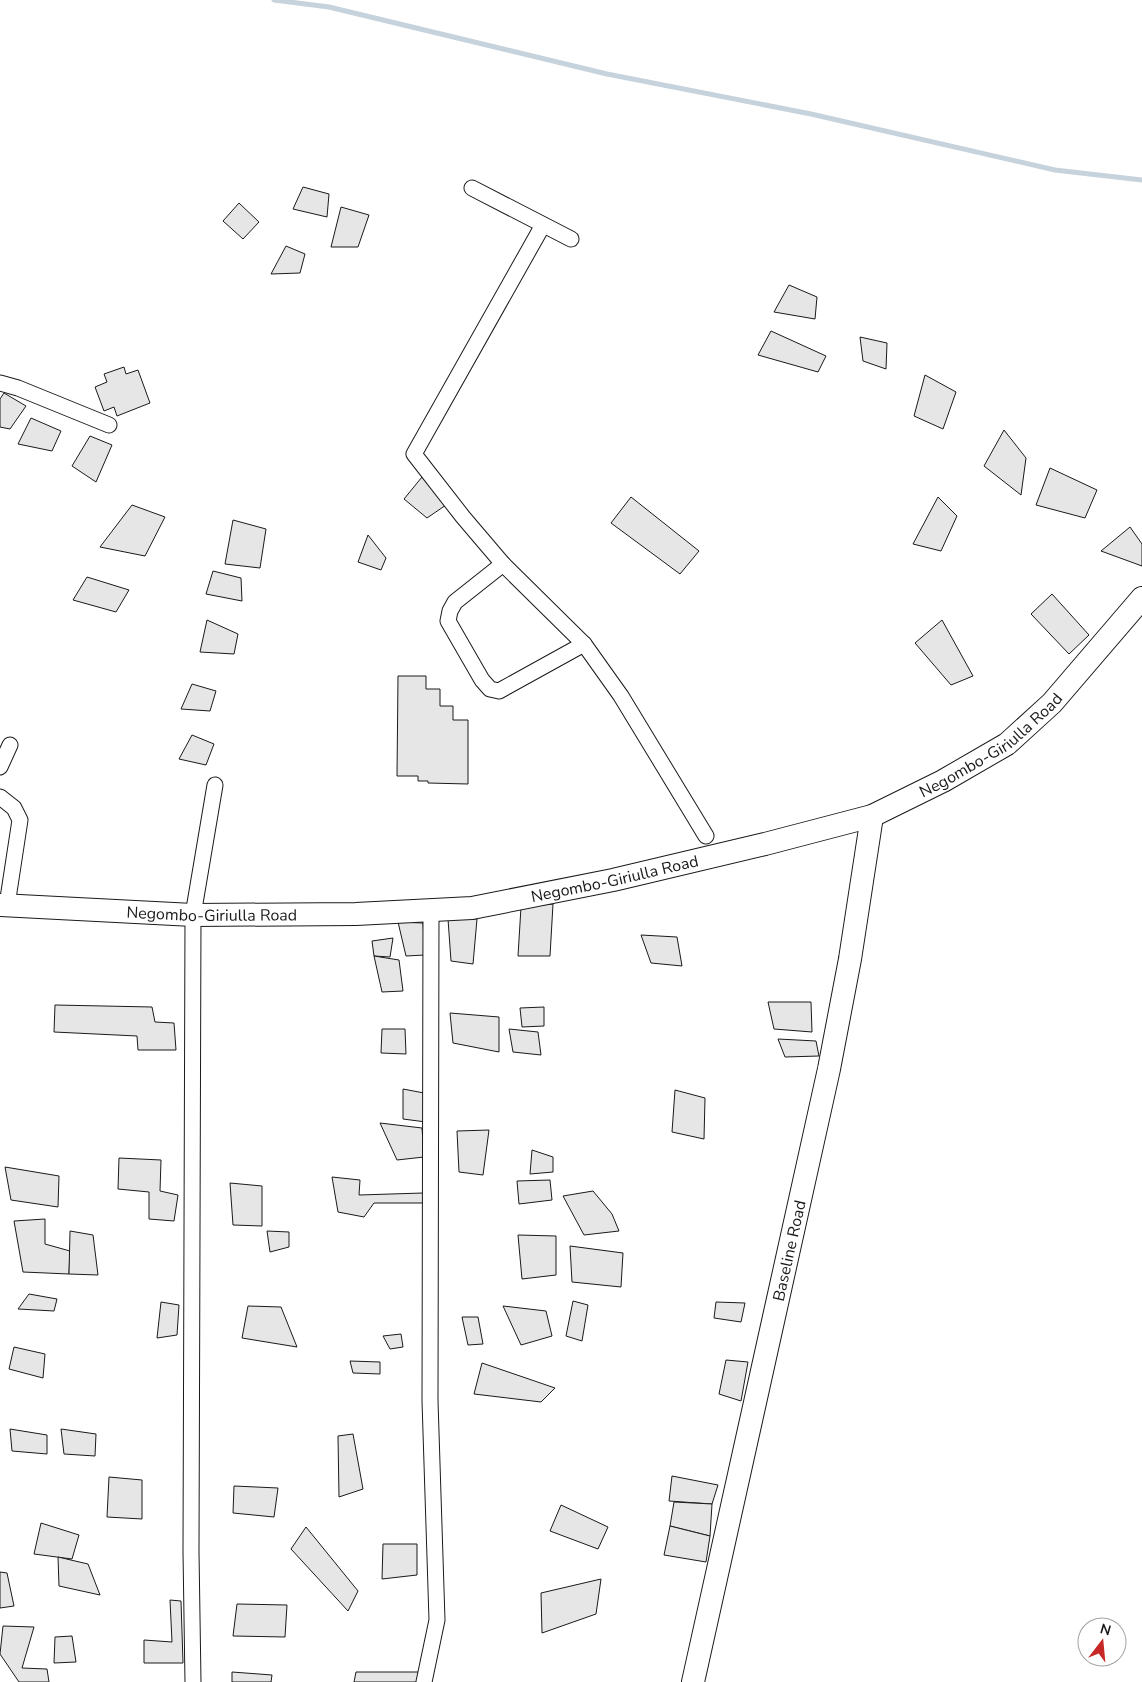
<svg xmlns="http://www.w3.org/2000/svg" width="1142" height="1682" font-family="'Nunito Sans',sans-serif">
  <style>
    .lines { fill: none; stroke-linecap: round; stroke-linejoin: round }
    .stream { stroke: #c6d2dc; stroke-width: 5 }
    .building { fill: #e6e6e6; stroke: #1a1a1a }
    .minor-casing { stroke: #1a1a1a; stroke-width: 17 }
    .primary-casing { stroke: #1a1a1a; stroke-width: 24 }
    .minor { stroke: #fff; stroke-width: 15 }
    .primary { stroke: #fff; stroke-width: 22 }
    .labels { text-anchor: middle; stroke-width: 4; stroke-linejoin: round; paint-order: stroke }
    .street-label { font-size: 16px; fill: #1a1a1a; stroke: #fff }
  </style>
  <rect width="100%" height="100%" fill="#fff"/>
  <g class="lines">
    <polyline class="stream" points="274,0 329,7 607,74 811,114 1055,170 1142,180"/>
  </g>
  <g class="building">
    <polygon points="303,187 329,194 327,217 293,209"/>
    <polygon points="239,203 259,222 243,239 223,221"/>
    <polygon points="341,207 369,215 358,247 331,247"/>
    <polygon points="286,246 305,254 300,273 271,274"/>
    <polygon points="789,285 817,297 815,319 774,312"/>
    <polygon points="771,331 826,356 818,372 758,355"/>
    <polygon points="860,337 887,343 886,369 863,361"/>
    <polygon points="124,367 126,374 138,370 150,403 117,416 114,407 104,411 95,387 107,382 104,374"/>
    <polygon points="925,375 956,392 943,429 914,416"/>
    <polygon points="4,393 26,406 10,429 0,427 0,399"/>
    <polygon points="31,418 61,431 52,451 18,444"/>
    <polygon points="1004,430 1026,458 1021,495 984,466"/>
    <polygon points="90,436 112,445 96,482 72,466"/>
    <polygon points="1050,468 1097,490 1085,518 1036,505"/>
    <polygon points="422,477 446,505 427,518 404,499"/>
    <polygon points="631,497 699,551 680,574 611,523"/>
    <polygon points="938,497 957,516 941,551 913,544"/>
    <polygon points="132,505 165,517 145,556 100,547"/>
    <polygon points="233,520 266,529 260,568 225,564"/>
    <polygon points="1130,527 1142,544 1142,566 1101,551"/>
    <polygon points="368,535 386,558 381,570 358,562"/>
    <polygon points="213,571 241,578 242,601 206,594"/>
    <polygon points="87,577 129,590 116,612 73,600"/>
    <polygon points="1052,594 1089,635 1069,654 1031,614"/>
    <polygon points="207,620 238,634 234,654 200,652"/>
    <polygon points="942,620 973,676 951,685 915,643"/>
    <polygon points="398,676 426,676 426,689 440,689 440,706 453,706 453,720 468,720 468,784 428,783 428,781 418,781 418,776 397,776"/>
    <polygon points="192,684 216,691 210,711 181,709"/>
    <polygon points="192,735 214,744 206,765 179,759"/>
    <polygon points="553,904 550,956 518,956 521,907"/>
    <polygon points="448,919 477,919 473,964 451,961"/>
    <polygon points="398,922 423,923 425,955 406,956"/>
    <polygon points="641,935 677,937 682,966 651,963"/>
    <polygon points="393,938 390,957 374,956 372,941"/>
    <polygon points="374,956 399,960 403,991 382,992"/>
    <polygon points="768,1002 811,1002 812,1032 774,1029"/>
    <polygon points="55,1005 152,1007 155,1022 174,1023 176,1050 138,1050 137,1036 54,1032"/>
    <polygon points="544,1007 544,1026 522,1027 520,1008"/>
    <polygon points="450,1013 499,1017 499,1052 453,1043"/>
    <polygon points="382,1029 405,1029 406,1054 381,1053"/>
    <polygon points="509,1029 538,1032 541,1055 513,1052"/>
    <polygon points="778,1039 816,1041 819,1056 785,1057"/>
    <polygon points="403,1089 424,1093 426,1122 403,1119"/>
    <polygon points="675,1090 705,1098 704,1139 672,1132"/>
    <polygon points="380,1123 422,1128 424,1157 397,1160"/>
    <polygon points="489,1130 483,1175 459,1172 457,1131"/>
    <polygon points="532,1150 553,1157 553,1172 530,1174"/>
    <polygon points="119,1158 161,1160 160,1191 178,1195 174,1221 149,1219 149,1192 118,1189"/>
    <polygon points="5,1167 59,1176 58,1207 11,1200"/>
    <polygon points="332,1177 360,1180 359,1195 423,1193 423,1203 374,1203 364,1217 338,1212"/>
    <polygon points="550,1180 552,1200 519,1204 517,1181"/>
    <polygon points="230,1183 262,1186 262,1226 233,1225"/>
    <polygon points="593,1191 612,1214 619,1231 584,1235 563,1196"/>
    <polygon points="45,1219 45,1244 70,1251 69,1274 23,1272 14,1221"/>
    <polygon points="70,1231 93,1235 98,1275 69,1274"/>
    <polygon points="267,1231 289,1232 289,1247 270,1252"/>
    <polygon points="518,1235 556,1236 556,1275 522,1279"/>
    <polygon points="570,1246 623,1253 621,1287 572,1282"/>
    <polygon points="29,1294 57,1299 54,1311 18,1309"/>
    <polygon points="573,1301 588,1305 582,1341 566,1336"/>
    <polygon points="161,1302 179,1305 177,1335 157,1338"/>
    <polygon points="716,1302 745,1303 741,1322 714,1318"/>
    <polygon points="248,1306 281,1307 297,1347 242,1338"/>
    <polygon points="503,1306 546,1311 552,1336 521,1345"/>
    <polygon points="462,1317 478,1317 483,1344 468,1345"/>
    <polygon points="401,1334 403,1347 390,1349 383,1336"/>
    <polygon points="14,1347 45,1354 43,1378 9,1369"/>
    <polygon points="726,1360 748,1362 741,1401 719,1394"/>
    <polygon points="350,1361 380,1362 380,1374 353,1373"/>
    <polygon points="482,1363 555,1388 541,1402 474,1394"/>
    <polygon points="10,1429 47,1435 47,1454 12,1451"/>
    <polygon points="61,1429 96,1434 95,1456 64,1454"/>
    <polygon points="353,1434 363,1489 339,1497 338,1436"/>
    <polygon points="672,1476 718,1485 712,1504 669,1501"/>
    <polygon points="109,1477 142,1480 142,1519 107,1517"/>
    <polygon points="234,1486 278,1488 274,1517 233,1513"/>
    <polygon points="674,1502 712,1504 710,1536 670,1526"/>
    <polygon points="561,1505 608,1527 598,1549 550,1531"/>
    <polygon points="41,1523 79,1535 72,1559 34,1554"/>
    <polygon points="670,1526 710,1536 706,1562 664,1555"/>
    <polygon points="306,1527 358,1591 348,1611 291,1549"/>
    <polygon points="383,1544 417,1544 417,1575 382,1579"/>
    <polygon points="58,1557 88,1564 100,1595 59,1586"/>
    <polygon points="0,1572 7,1573 14,1606 0,1608"/>
    <polygon points="601,1579 596,1614 542,1633 541,1593"/>
    <polygon points="170,1600 181,1601 183,1663 144,1663 144,1640 172,1642"/>
    <polygon points="237,1604 287,1605 285,1637 233,1636"/>
    <polygon points="3,1626 34,1627 22,1668 47,1669 49,1682 19,1682 0,1654"/>
    <polygon points="72,1636 76,1662 54,1663 55,1637"/>
    <polygon points="232,1672 272,1675 271,1682 232,1682"/>
    <polygon points="356,1672 419,1672 418,1682 354,1682"/>
  </g>
  <g class="lines">
    <g class="minor-casing">
      <g id="minor">
        <polyline points="472,188 571,239"/>
        <polyline points="543,225 414,454 463,517 503,564 584,644 621,696 706,836"/>
        <polyline points="0,383 18,388 109,425"/>
        <polyline points="503,564 455,602 450,611 448,621 482,680 490,689 499,691 584,644"/>
        <polyline points="0,767 10,745"/>
        <polyline points="0,797 14,808 20,820 7,905"/>
        <polyline points="193,1682 191,1552 193,915 215,785"/>
        <polyline points="424,1682 437,1620 430,1401 431,911"/>
      </g>
    </g>
    <g class="primary-casing">
      <g id="primary">
        <path id="s1" d="M0,905L193,915L356,914L472,908L613,880L765,844L872,816L943,781L1007,744L1052,703L1142,598"/>
        <path id="s2" d="M693,1682L829,1069L850,959L872,816"/>
      </g>
    </g>
    <use href="#minor" class="minor"/>
    <use href="#primary" class="primary"/>
  </g>
  <g class="labels">
    <g class="street-label">
      <text dy="6" stroke="none"><textPath href="#s1" startOffset="1022">Negombo-Giriulla Road</textPath></text>
      <text dy="6" stroke="none"><textPath href="#s1" startOffset="618">Negombo-Giriulla Road</textPath></text>
      <text dy="6" stroke="none"><textPath href="#s1" startOffset="212">Negombo-Giriulla Road</textPath></text>
      <text dy="6" stroke="none"><textPath href="#s2" startOffset="442">Baseline Road</textPath></text>
    </g>
  </g>
  <g transform="translate(1102 1642) rotate(16)"><circle r="24" fill="#ffffff" stroke="#a3a3a3"/>
  <path d="M0-4L9 19L0 12L-9 19Z" fill="#c62828"/>
  <text y="-8" font-size="14" font-weight="bold" text-anchor="middle" fill="#1a1a1a">N</text>
  </g>
</svg>
